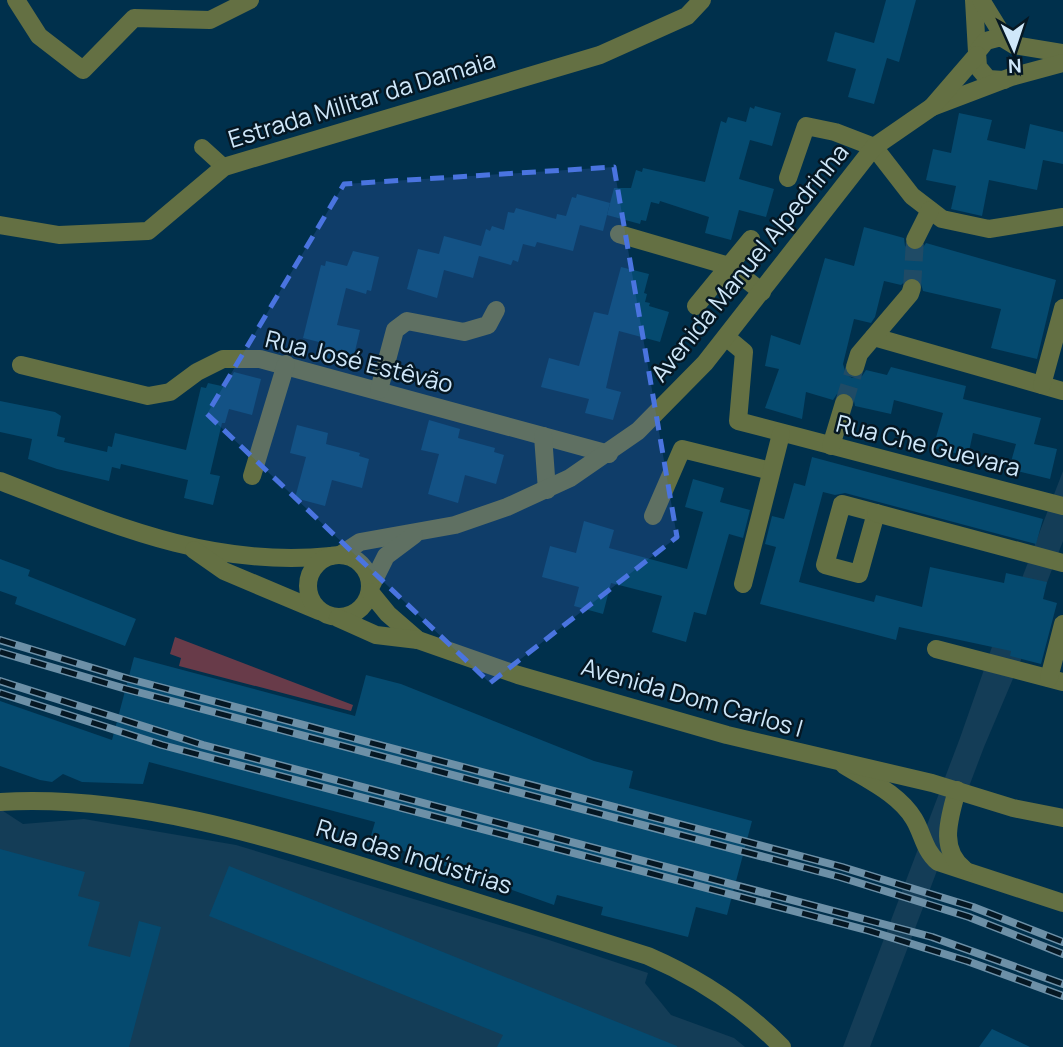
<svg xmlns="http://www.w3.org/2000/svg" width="1063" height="1047" font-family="Manrope,sans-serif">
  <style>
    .built { fill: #143d57 }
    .green { fill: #683b49 }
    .building { fill: #054a6f }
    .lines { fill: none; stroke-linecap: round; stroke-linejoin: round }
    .minor-tunnel { stroke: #1f4b66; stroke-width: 18; stroke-dasharray: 18 9; stroke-linecap: butt }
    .pedestrian { stroke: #647043; stroke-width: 16 }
    .minor { stroke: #647043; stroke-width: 18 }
    .tertiary { stroke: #647043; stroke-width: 18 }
    .rail-casing { stroke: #6d90a7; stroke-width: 8 }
    .rail { stroke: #051723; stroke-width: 5; stroke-dasharray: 16; stroke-linecap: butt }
    .marked { fill: #4a74e0; fill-opacity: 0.2; stroke: #4a74e0; stroke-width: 5; stroke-dasharray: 14 9; stroke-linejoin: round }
    .labels { text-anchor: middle; stroke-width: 5; stroke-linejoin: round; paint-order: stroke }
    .street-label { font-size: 24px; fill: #cfe7f9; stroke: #051723 }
  </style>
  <rect width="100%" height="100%" fill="#00304c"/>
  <g class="built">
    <polygon points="1063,471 1063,541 1027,634 1031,636 984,747 870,1047 843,1047 960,738 1000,624 1004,625"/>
    <polygon points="0,809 23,824 84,819 236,845 549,940 648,973 645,983 671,1015 734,1038 745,1047 0,1047"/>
  </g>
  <polygon class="green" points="175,637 353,705 351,711 179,666 181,658 170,654"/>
  <g class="building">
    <polygon points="886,0 916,0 899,62 887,58 874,104 848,97 856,69 827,61 835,32 874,43"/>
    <polygon points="755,106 781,113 772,146 750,140 739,179 774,189 766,217 739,210 731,240 705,233 709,217 660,201 659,204 651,202 646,221 641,220 640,224 607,215 614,188 631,188 636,170 642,172 643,168 705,182 721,121 726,123 728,117 746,122 750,107 754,109"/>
    <polygon points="959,113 992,120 987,140 1025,149 1030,124 1063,132 1063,164 1043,160 1037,190 989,180 982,216 951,209 956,186 926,180 933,149 951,153"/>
    <polygon points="577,194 610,203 603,231 580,225 573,251 537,242 535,247 523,244 518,262 513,260 511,265 479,256 473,278 444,270 437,298 407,289 418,249 439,254 444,236 481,246 486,229 490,231 492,226 504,230 508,212 514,213 516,208 556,219 557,214 566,216 572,197 576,198"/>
    <polygon points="864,227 904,238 905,246 911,250 921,250 926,243 1056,280 1037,359 991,348 1001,309 923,291 920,280 910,277 901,285 884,281 875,317 871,323 854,319 843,364 846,374 852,378 862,376 866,370 887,375 891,367 966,386 963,399 1041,418 1034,444 1057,449 1050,479 1009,469 1016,444 973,433 968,456 933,448 943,413 894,400 891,414 855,406 853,396 847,392 837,394 833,400 806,392 802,419 765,408 779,369 765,366 771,335 800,345 825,258 854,266"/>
    <polygon points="353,251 379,257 371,291 367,290 366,294 346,288 337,325 360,330 351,368 324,361 325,357 320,356 323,343 303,338 321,265 325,266 326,261 347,266"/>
    <polygon points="621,267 649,274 644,293 647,294 645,302 650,303 649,306 669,312 660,342 619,331 606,388 621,392 613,420 585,413 589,399 541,387 549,358 579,366 594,312 608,315"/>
    <polygon points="234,372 261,379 252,415 229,409 225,423 222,423 210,474 220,476 213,505 184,498 188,480 121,464 120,469 112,467 109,481 57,469 28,459 32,439 0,432 0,401 55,412 61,416 57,436 65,438 64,442 107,452 108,446 112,447 115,433 186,450 201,387 206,388 208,383 226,387"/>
    <polygon points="429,420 460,429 458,438 495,448 494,452 504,455 496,484 465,475 458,503 428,494 439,454 421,450"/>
    <polygon points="297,425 328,433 326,444 360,453 359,456 369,459 362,488 332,480 325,506 295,498 306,457 290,453"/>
    <polygon points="812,457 1043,519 1036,544 845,493 835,495 823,492 799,582 874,602 876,595 922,607 930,567 1004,583 1006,573 1047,582 1043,599 1057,603 1041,664 1010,656 1011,651 899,627 896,640 760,604 776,547 765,544 772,516 784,519 794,483 805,486"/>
    <polygon points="693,479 724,488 720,502 750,510 743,538 729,534 706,615 694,612 686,642 652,632 662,596 611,583 603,614 574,606 579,587 542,577 550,546 576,553 584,521 614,530 609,548 687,569 703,512 685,507"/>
    <polygon points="0,559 30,570 28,576 136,619 125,646 15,604 17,597 0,591"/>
    <polygon points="134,657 355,716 366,675 401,684 594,761 633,771 629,788 752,821 727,915 696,907 688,937 601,915 603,907 557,895 554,905 370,839 375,822 149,762 143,784 82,782 63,774 52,782 40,780 0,766 0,701 112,740"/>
    <polygon points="0,849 85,872 78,896 100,902 88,946 130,957 139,921 161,927 129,1047 0,1047"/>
    <polygon points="229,866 677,1046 677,1047 497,1047 503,1035 209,916"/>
    <polygon points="992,1029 1030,1047 979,1047"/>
  </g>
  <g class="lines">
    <g class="minor-tunnel">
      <polyline points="912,288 915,240"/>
      <polyline points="844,403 855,367"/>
    </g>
    <polyline class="pedestrian" points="202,147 224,167"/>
    <g class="minor">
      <polyline points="16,0 39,36 83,70 134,18 210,20 250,0"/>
      <polyline points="974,0 977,52"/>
      <polyline points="981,0 1005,39"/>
      <polyline points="1004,80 988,79 978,67 977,52 986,41 1001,37 1014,45 1063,53"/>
      <polyline points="932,107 1011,77 1063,63"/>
      <polyline points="788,178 806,126 835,132 874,147 912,196 942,219 989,229 1063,217"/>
      <polyline points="0,225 59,235 148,231 224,167 600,55 687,16 702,0"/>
      <polyline points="619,234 729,266 762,292"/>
      <polyline points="915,240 930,210"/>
      <polyline points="696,306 751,239"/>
      <polyline points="726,337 744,352 738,421 1063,506"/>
      <polyline points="874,337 1063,391"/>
      <polyline points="21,365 148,396 170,392 197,372 223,359 260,359 609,454"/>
      <polyline points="855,367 859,354 910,294 912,288"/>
      <polyline points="1042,385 1063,308"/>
      <polyline points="379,390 395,330 407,321 464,332 488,325 496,310"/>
      <polyline points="543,436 547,490"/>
      <polyline points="831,446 844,403"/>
      <polyline points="252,476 286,364"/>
      <polygon points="842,504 876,513 859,574 825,565"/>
      <polyline points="876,513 1063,563"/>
      <polyline points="653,516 682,449 771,471"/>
      <polyline points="340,555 360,542 455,525 507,507 570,478 638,431 705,363 874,147 932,107 977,55"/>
      <polyline points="743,584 781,434"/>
      <polyline points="371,586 386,556 414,535"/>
      <polyline points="936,649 1063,682"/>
      <polyline points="1049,678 1063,624"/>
      <path d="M844,765C868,780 899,794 914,819C923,834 924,850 938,862L1063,903"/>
      <path d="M957,790C950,817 938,848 964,869"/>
      <path d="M0,802C131,794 266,836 390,875C476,902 562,929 648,956C699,978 743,1007 782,1047"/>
    </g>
    <g class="tertiary">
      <path d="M0,481C111,524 209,568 331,556"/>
      <polyline points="194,550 224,571 319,611"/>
      <circle cx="339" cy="586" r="31"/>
      <polyline points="370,592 388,614 418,640"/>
      <polyline points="338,618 376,635 418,640 518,675 727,735 932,783 1013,808 1063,818"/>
    </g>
    <g class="rail-casing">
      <g id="rail">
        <polyline points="0,640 129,679 842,867 973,907 1063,942"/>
        <polyline points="0,652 126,689 840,877 969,917 1063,954"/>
        <polyline points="0,681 203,745 932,937 1063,984"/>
        <polyline points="0,693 162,745 870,931 967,961 1063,996"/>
      </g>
    </g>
    <use href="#rail" class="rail"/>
  </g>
  <path class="marked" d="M614,167L677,537L490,683L207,414L344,184Z"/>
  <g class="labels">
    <g class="street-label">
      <text transform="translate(362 100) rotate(-17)" y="8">Estrada Militar da Damaia</text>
      <text transform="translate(750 263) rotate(-51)" y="8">Avenida Manuel Alpedrinha</text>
      <text transform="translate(359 362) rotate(14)" y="8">Rua José Estêvão</text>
      <text transform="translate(928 446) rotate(14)" y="8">Rua Che Guevara</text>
      <text transform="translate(692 698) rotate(16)" y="8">Avenida Dom Carlos I</text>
      <text transform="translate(414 857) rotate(17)" y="8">Rua das Indústrias</text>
    </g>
  </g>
  <g transform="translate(1014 49) rotate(177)" stroke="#051723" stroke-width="5" paint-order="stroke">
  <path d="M0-5L12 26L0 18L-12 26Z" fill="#cfe7f9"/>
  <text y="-10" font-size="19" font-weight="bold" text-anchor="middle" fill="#cfe7f9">N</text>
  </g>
</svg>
